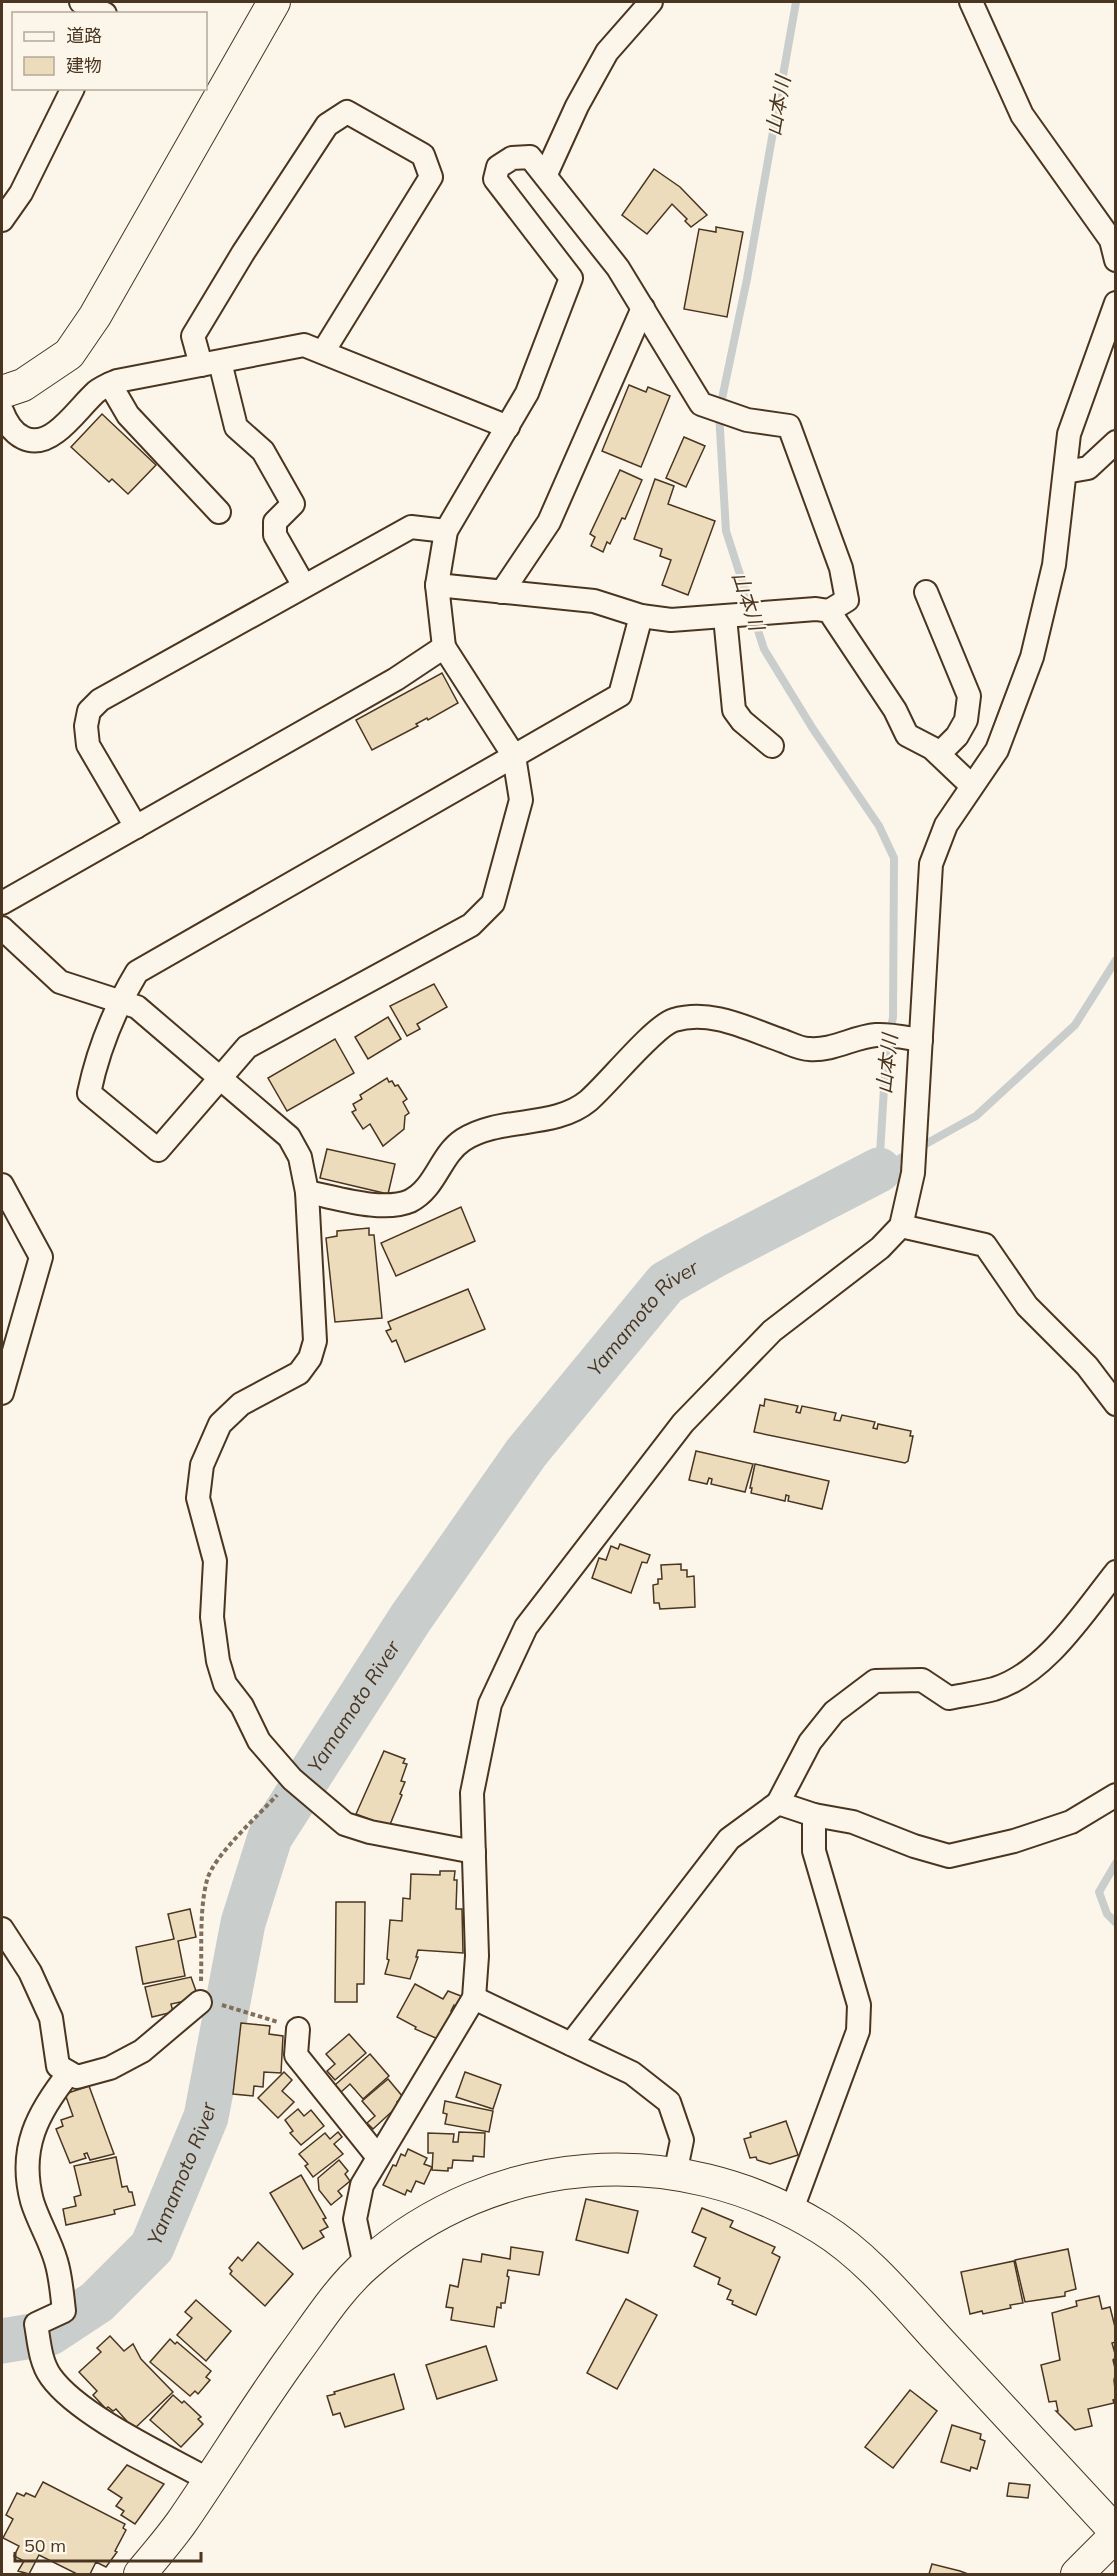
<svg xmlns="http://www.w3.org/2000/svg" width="1117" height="2576" font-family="Mulish,'Noto Sans JP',sans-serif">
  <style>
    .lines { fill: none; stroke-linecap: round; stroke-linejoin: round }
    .stream { stroke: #c9cecd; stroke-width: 8 }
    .river { stroke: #c9cecd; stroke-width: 45 }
    .building { fill: #ecdcbc; stroke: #4a3520; stroke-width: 1.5 }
    .street-casing { stroke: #4a3520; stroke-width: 26 }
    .secondary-casing { stroke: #4a3520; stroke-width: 34 }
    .path { stroke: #7f6f5c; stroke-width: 4; stroke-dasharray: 4.5 3; stroke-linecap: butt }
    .street { stroke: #fbf6e9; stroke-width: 22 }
    .secondary { stroke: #fbf6e9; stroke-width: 32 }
    .labels { text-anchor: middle; stroke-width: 4.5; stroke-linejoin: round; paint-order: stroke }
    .water-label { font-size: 20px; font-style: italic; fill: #4a3520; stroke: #fbf6e9 }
  </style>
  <rect width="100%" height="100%" fill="#fbf6e9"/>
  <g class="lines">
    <g class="stream">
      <polyline points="796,2 747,279 719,413 726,531 764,649 813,729 879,826 894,858 893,1017 886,1056 879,1170"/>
      <polyline points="879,1170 976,1116 1075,1025 1116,960"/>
      <polyline points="1116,1863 1099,1892 1107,1914 1116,1923"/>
    </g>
    <path class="river" id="s1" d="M2,2341L50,2333L97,2302L152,2247L206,2117L243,1923L270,1837L410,1619L526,1453L666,1283L715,1255L879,1170"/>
  </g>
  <g class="building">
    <polygon points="654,169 680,187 707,215 691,227 685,221 687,219 672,204 647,234 622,215"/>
    <polygon points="716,227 743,232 727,317 684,309 699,229 716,232"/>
    <polygon points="629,385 646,392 648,387 670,396 641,467 602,451"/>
    <polygon points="102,414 156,465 128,494 112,479 109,482 71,447"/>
    <polygon points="684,437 705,446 686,487 666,478"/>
    <polygon points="620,470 642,480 625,519 622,518 610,544 607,542 603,552 591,546 595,537 590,534"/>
    <polygon points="655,479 674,486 668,504 715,521 688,595 662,585 671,560 660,556 662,549 634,539"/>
    <polygon points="442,673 458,703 428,720 427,718 416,724 418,726 372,750 356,720"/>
    <polygon points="434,984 447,1007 417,1024 420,1029 407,1036 390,1006"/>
    <polygon points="388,1017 401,1039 368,1059 355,1037"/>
    <polygon points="335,1039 354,1073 287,1111 268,1078"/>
    <polygon points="387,1078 389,1082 392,1081 395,1086 398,1085 407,1099 403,1102 409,1113 405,1116 404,1129 383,1146 370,1124 363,1129 352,1112 356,1110 353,1104 362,1099 360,1095"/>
    <polygon points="327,1149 395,1164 388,1194 320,1178"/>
    <polygon points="461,1207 475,1241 396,1276 381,1243"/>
    <polygon points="369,1228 369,1235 374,1235 382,1318 335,1322 326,1238 337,1236 337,1231"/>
    <polygon points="468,1289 485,1329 405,1362 396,1340 392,1342 386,1331 391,1329 388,1322"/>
    <polygon points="765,1399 798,1406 796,1412 800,1413 802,1406 836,1413 834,1420 840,1421 842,1415 875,1422 873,1428 877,1429 878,1424 911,1431 910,1436 913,1436 908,1461 905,1463 754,1432 760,1405 764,1406"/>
    <polygon points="696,1451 753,1464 745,1492 711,1484 712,1479 709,1478 707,1484 689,1480"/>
    <polygon points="755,1464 829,1481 822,1509 788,1501 789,1496 786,1495 785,1501 751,1493 752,1488 750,1488"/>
    <polygon points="620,1544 650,1555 647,1563 642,1562 631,1593 592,1578 599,1558 606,1560 611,1546 618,1549"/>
    <polygon points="681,1564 681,1570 687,1570 687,1577 694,1576 695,1607 660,1609 659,1603 654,1603 653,1585 658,1584 658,1579 662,1579 661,1565"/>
    <polygon points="384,1751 405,1759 403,1763 407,1764 401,1781 405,1782 400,1794 402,1795 389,1827 356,1814"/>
    <polygon points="440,1871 455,1871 454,1880 457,1880 456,1909 462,1909 463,1953 418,1950 416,1957 418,1957 410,1979 385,1974 389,1960 387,1959 390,1920 402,1921 403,1898 410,1899 411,1874 440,1875"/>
    <polygon points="336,1902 365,1902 364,1984 357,1984 357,2002 335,2002"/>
    <polygon points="190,1909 196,1937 178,1941 185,1976 143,1984 136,1947 174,1939 168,1914"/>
    <polygon points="191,1977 197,1994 194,1999 171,2004 173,2012 152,2017 145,1987"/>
    <polygon points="415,1984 443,1999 448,1991 461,1996 457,2007 454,2005 451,2011 453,2012 438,2039 415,2029 416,2027 397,2017"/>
    <polygon points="241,2023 270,2026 269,2034 283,2036 281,2073 264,2072 263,2087 254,2086 253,2096 233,2094"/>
    <polygon points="349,2034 366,2053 335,2080 327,2071 335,2064 326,2054"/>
    <polygon points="370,2054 389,2076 363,2099 350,2084 341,2092 335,2085"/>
    <polygon points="284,2072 292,2080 282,2091 294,2102 278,2118 258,2098"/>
    <polygon points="465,2072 501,2085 493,2109 456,2097"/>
    <polygon points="388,2079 403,2097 397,2102 399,2105 373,2129 367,2123 375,2116 362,2101"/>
    <polygon points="89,2086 114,2154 90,2160 87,2153 84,2154 86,2158 70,2163 56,2129 63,2126 61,2120 73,2116 65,2094"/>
    <polygon points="445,2101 493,2111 489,2132 445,2124 447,2114 443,2113"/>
    <polygon points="298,2109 304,2116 311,2110 324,2126 301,2145 290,2133 293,2131 285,2120"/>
    <polygon points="786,2121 798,2155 770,2164 757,2160 756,2157 750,2158 744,2139 751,2137 750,2133"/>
    <polygon points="338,2132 342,2137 334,2144 343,2154 313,2177 305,2166 308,2164 299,2154 325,2133 330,2139"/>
    <polygon points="459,2132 485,2133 484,2157 473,2156 473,2161 453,2160 452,2168 448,2168 448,2171 432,2170 433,2153 428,2153 428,2133 454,2134 453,2142 458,2142"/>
    <polygon points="408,2149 427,2158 424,2164 432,2167 424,2184 416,2181 411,2192 407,2190 405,2195 383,2185 393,2165 396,2166 401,2154 405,2156"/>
    <polygon points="116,2157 122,2187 127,2186 129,2192 132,2192 135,2205 114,2210 115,2214 66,2225 63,2209 76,2206 74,2197 81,2195 74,2166"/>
    <polygon points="339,2160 348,2171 345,2174 350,2181 338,2191 342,2196 331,2205 319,2190 318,2178"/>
    <polygon points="301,2175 326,2218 323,2219 328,2227 320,2231 324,2237 303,2249 270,2193"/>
    <polygon points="586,2199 638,2211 628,2253 576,2240"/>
    <polygon points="702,2208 733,2221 730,2227 775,2247 772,2253 780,2257 756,2315 732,2304 733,2301 727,2299 731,2290 718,2284 720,2278 694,2266 706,2238 692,2232"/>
    <polygon points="258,2242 293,2274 265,2306 230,2274 232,2271 229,2268 238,2257 242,2261"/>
    <polygon points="511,2247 543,2252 539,2275 508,2270 507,2276 509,2277 505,2303 501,2303 501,2308 497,2307 494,2327 451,2320 453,2308 446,2307 450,2285 458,2287 463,2259 481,2262 482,2254 510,2259"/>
    <polygon points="1068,2249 1076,2289 1065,2292 1065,2296 1025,2302 1015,2260"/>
    <polygon points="1014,2261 1023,2303 1010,2305 1011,2308 983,2314 982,2311 970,2314 961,2272"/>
    <polygon points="1099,2296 1102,2309 1110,2307 1116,2331 1116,2342 1112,2343 1116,2357 1113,2360 1116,2372 1114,2380 1116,2399 1113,2400 1114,2403 1088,2409 1092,2426 1075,2430 1056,2411 1058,2411 1056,2401 1049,2402 1041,2365 1060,2360 1052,2313 1077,2306 1076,2301"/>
    <polygon points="626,2299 657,2315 617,2389 587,2373"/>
    <polygon points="196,2300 231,2331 206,2361 177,2335 192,2318 185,2312"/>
    <polygon points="110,2336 124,2351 133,2344 141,2359 173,2392 134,2429 116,2409 113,2411 108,2407 106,2409 93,2395 97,2391 79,2372 101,2352 97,2348"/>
    <polygon points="170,2339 175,2344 177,2342 211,2371 206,2377 210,2380 198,2394 195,2391 190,2396 150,2362"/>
    <polygon points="486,2346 497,2380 437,2399 426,2365"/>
    <polygon points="394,2374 404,2409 345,2427 340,2413 333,2415 327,2396 335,2394 334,2392"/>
    <polygon points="910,2390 937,2411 893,2468 865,2447"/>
    <polygon points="173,2395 182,2403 184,2401 201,2417 198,2419 203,2424 181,2447 150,2420"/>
    <polygon points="952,2425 981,2434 980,2439 985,2441 977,2469 971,2467 970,2471 941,2462"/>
    <polygon points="127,2465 164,2484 135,2524 121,2515 124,2511 116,2506 122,2498 108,2489"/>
    <polygon points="43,2482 125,2524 123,2528 126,2530 115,2551 117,2552 106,2567 96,2562 90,2574 77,2574 39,2555 29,2574 18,2571 24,2561 14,2556 19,2546 3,2538 13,2519 6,2515 17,2493 24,2496 26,2493 35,2497"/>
    <polygon points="1009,2483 1030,2485 1028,2498 1007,2496"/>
    <polygon points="932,2564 960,2571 968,2574 929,2574"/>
  </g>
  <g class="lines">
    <g class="street-casing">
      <g id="street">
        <polyline points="81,2 105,14"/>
        <polyline points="971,2 1022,115 1111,240 1116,260"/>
        <polyline points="546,174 577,106 607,52 651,2"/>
        <polyline points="2,220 21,193 73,88"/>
        <polyline points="220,362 236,427 263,451 293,504 275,522 275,535 304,586"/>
        <polyline points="201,365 193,336 243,253 327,125 347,112 423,155 431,177 323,352"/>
        <polyline points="110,384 128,415 219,512"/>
        <path d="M2,411C11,435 31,451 56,432C71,421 82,405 96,392C102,387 110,384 117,381L304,345L508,427"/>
        <polyline points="1065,472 1088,468 1116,442"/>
        <polyline points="437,585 446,531 527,393 571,278 495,179 498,167 512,158 530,157 618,268 701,404 747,420 789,426 841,568 847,600 829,611"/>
        <polyline points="502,592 549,522 643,308"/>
        <polyline points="926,592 969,696 966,720 957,736 939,754"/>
        <polyline points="725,617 734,710 742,721 772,746"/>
        <path d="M444,647L514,756L521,800L493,903L471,925L247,1047L158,1150L89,1093C98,1050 114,1010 137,972L514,756L620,695L641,616"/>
        <polyline points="136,827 88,745 86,726 89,711 100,700 411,527 446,531"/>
        <polyline points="2,903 396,679 444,647 437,585 594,601 641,616 671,620 816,609 829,611 895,710 907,735 932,748 972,786"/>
        <polyline points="2,928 60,982 137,1007 289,1137 300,1157 307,1192 315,1341 310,1358 299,1373 241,1404 220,1424 202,1465 198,1498 215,1561 212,1617 218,1661 225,1684 242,1706 259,1741 292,1779 345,1824 370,1832 474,1852"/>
        <polyline points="2,1185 41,1257 2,1393"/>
        <path d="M307,1192C335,1197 382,1213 410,1201C436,1188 440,1155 463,1140C500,1116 554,1129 588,1101C608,1084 654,1026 674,1020C712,1009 748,1029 783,1041C791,1044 801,1049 809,1049C833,1051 853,1037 876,1035C890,1034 907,1038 921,1040"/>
        <polyline points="901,1226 985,1245 1027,1306 1087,1366 1116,1404"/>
        <polyline points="778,1803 814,1815 853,1822 914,1846 949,1856 1014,1841 1071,1822 1116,1795"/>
        <polyline points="2,1929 30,1972 51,2018 58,2066 77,2077 110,2068 142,2051 200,2002"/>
        <polyline points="474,1998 632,2073 669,2102 682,2140 675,2174"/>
        <polyline points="298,2029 296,2055 378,2157"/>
        <path d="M571,2044L729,1839L778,1803L810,1742L834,1712L875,1681L922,1680L949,1698C964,1695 979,1693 994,1689C1045,1674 1084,1612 1116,1572"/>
        <path d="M69,2073C38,2112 18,2148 32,2201C38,2221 50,2240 56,2261C61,2277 62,2295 64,2311L36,2324C39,2341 40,2362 51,2377C79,2416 166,2456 209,2480"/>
        <polyline points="791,2212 858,2031 859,2005 814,1851 814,1815"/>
        <polyline points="365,2266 355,2219 362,2185 474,1998 477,1956 472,1793 490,1704 526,1627 683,1423 772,1331 880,1248 901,1226 913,1173 931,864 946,825 997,750 1032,657 1054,565 1069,434 1116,303"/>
      </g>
    </g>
    <g class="secondary-casing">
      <g id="secondary">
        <polyline points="2,392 23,385 69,354 95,316 274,2"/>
        <path d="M140,2574C154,2557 168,2541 181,2523C219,2468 254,2410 293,2356C316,2325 338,2289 367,2264C495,2152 676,2139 821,2228C868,2257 906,2305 943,2345C1001,2407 1058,2470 1116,2532"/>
        <polyline points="1077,2574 1116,2535"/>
      </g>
    </g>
    <g class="path">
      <path d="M201,1981C202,1948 199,1911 207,1880C214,1855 259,1815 277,1795"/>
      <polyline points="222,2005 278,2022"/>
    </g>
    <use href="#street" class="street"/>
    <use href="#secondary" class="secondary"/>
  </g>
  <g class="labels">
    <g class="water-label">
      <text transform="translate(778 106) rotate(-80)" y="7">山本川</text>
      <text transform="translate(748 601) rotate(72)" y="7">山本川</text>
      <text transform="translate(887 1064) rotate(-84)" y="7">山本川</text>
      <text dy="7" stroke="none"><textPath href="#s1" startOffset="1252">Yamamoto River</textPath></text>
      <text dy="7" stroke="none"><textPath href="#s1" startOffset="766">Yamamoto River</textPath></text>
      <text dy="7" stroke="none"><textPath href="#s1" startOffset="262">Yamamoto River</textPath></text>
    </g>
  </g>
  <rect width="1117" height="2576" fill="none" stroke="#4a3520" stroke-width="6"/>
  <rect x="12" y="12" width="195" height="78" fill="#fbf6e9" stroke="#b4a999" stroke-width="1.5"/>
  <rect x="24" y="32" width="30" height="9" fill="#fbf6e9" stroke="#b4a999" stroke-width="1.5"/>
  <text x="66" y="42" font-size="18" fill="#4a3520">道路</text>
  <rect x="24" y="57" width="30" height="18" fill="#ecdcbc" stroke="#b4a999" stroke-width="1.5"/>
  <text x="66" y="72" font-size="18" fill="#4a3520">建物</text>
  <path d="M15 2552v9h186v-9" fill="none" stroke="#4a3520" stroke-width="3"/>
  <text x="24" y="2552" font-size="18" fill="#4a3520" stroke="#fbf6e9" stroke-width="4.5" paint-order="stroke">50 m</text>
</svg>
